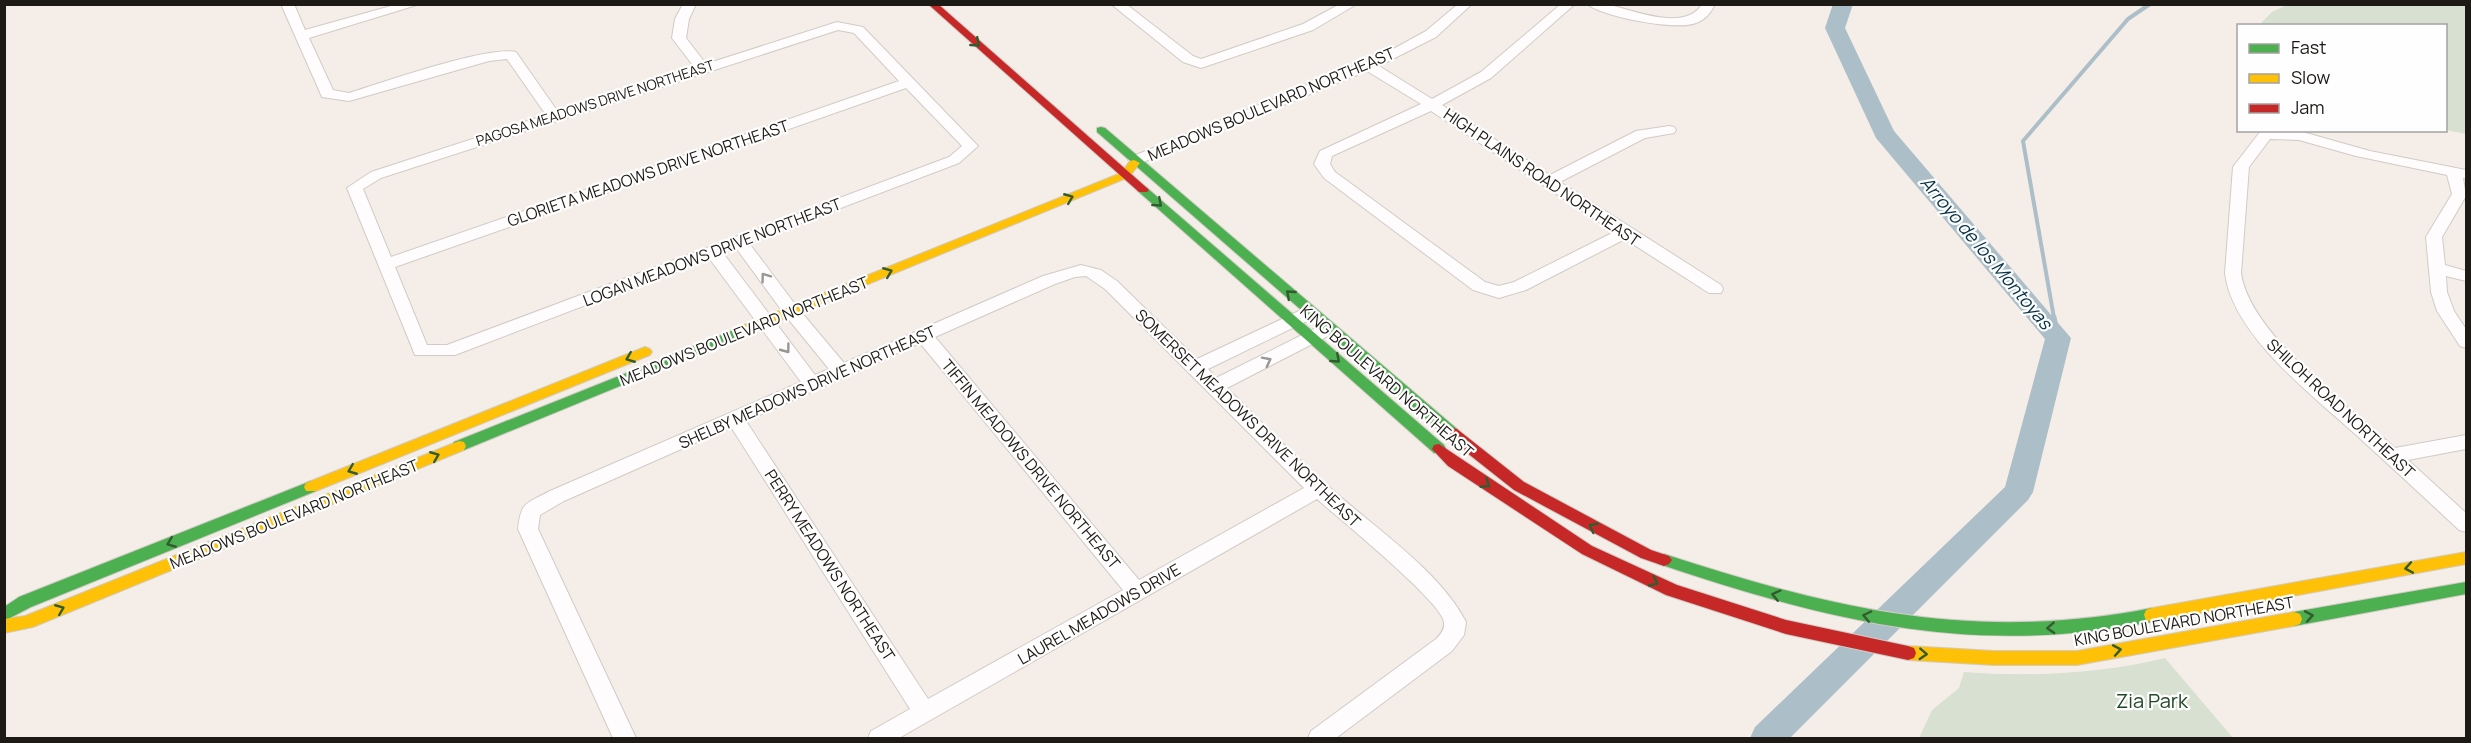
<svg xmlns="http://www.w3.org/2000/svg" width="2471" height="743" font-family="Manrope,sans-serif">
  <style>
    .green { fill: #d7e0d1 }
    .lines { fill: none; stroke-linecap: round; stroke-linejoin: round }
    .stream-far1 { stroke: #acbec8; stroke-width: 4 }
    .stream { stroke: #acbec8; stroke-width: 5 }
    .river { fill: #acbec8; fill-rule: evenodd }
    .street-casing { stroke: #d0cbc6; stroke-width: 2 }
    .fast-casing { stroke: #d0cbc6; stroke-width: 2 }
    .slow-casing { stroke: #d0cbc6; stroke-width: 2 }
    .jam-casing { stroke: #d0cbc6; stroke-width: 2 }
    .street { fill: #fefcfc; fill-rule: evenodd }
    .fast { fill: #4caf50; fill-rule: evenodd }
    .slow { fill: #ffc107; fill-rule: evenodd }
    .jam { fill: #c62828; fill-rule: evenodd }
    .oneway { stroke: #325c30 }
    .oneway2 { stroke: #999694 }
    .labels { text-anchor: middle; stroke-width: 4.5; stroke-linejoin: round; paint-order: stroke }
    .far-street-label { font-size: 14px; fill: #1d1915; stroke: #fefefe }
    .street-label { font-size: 16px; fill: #1d1915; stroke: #fefefe }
    .water-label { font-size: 18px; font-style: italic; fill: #083447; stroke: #fefefe }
    .near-park-label { font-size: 20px; fill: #224727; stroke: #fefefe }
  </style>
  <rect width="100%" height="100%" fill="#f5eee8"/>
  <g class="green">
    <polygon points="2289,4 2466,5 2466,134 2446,130 2446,26 2259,25 2272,12"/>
    <path d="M2165,658L2233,738H1919L1932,710L1959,688L1964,672C2033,677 2098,674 2165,658Z"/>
  </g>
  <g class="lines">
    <polyline class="stream-far1" points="2054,318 2023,141 2128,19 2150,4"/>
    <polyline class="stream" points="2054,317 2058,338"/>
    <polygon class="river" points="1833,4 1853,4 1845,28 1894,131 2071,338 2033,492 2028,500 1790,738 1750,738 1755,727 2005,487 2045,339 1876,138 1825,28"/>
    <g class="street-casing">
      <g id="street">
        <path d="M281,4H294L305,30L398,4H420L309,38L333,90L349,93C381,83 489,45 516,52L558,112L695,68L672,38L675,19L683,4H696L689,19L686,38L706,64L837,22L863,27L978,146L959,163L749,243L797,307L844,363L1043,276L1081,265L1101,270L1117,281L1197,359L1299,311H1311L1314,315L1311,319L1208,369L1216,378L1316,328H1328L1331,332L1328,336L1227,388C1260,420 1292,454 1326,484C1370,525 1439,569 1466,622L1464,635L1452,651L1336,738H1308L1311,731L1436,639C1441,634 1445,629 1444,622C1442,602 1337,517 1317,499L899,738H868L871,731L910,709L731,427L564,501L540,515L538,529L636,738H613L518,529C521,501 526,504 550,491L801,382L709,258L455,355H415L347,188L371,172L546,115L507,59L489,61L349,101L322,97ZM838,30L854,33L899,81L391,257L363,189L381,178ZM906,88L962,146L949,157L447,345H427L395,267ZM736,248L785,315L829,369L815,375L723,253ZM1086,276L1105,289L1304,488L1139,580L935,337L1055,284L1075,277ZM920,343L1123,590L928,699L746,421Z"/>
        <polygon points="1111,4 1126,4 1193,56 1201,59 1303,24 1340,4 1357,4 1313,30 1201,68 1183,62"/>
        <path d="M1458,4H1472L1436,37L1379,66L1432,99L1481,72L1561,4H1575L1491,78L1442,105L1550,175L1636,131L1669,126L1674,127L1676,130L1674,133L1645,138L1560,182L1721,285L1723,289L1721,293H1709L1625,239L1526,290L1499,298L1473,290L1324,178L1314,164L1320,151L1421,104L1367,71L1141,163L1136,165L1128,160L1131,157L1386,53L1426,31ZM1431,111L1614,232L1514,282L1499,286L1485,282L1335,172L1330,164L1332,156Z"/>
        <path d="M1587,4C1595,4 1603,4 1610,5C1635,11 1686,32 1702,4H1715C1710,14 1706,19 1696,23C1676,31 1603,17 1587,4Z"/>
        <path d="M2266,130L2299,131L2370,151L2466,170V178H2463L2466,196L2442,237L2445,265L2466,271V281L2446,276L2447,292L2454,311L2466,329V348L2460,346L2437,311L2431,292L2426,237L2452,194L2447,175L2356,156L2299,140L2270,139L2249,167L2241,273C2249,333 2350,408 2395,448L2466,435V449L2408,460L2466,513V532L2459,530C2424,497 2389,465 2354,433C2311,394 2232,334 2225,273L2233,167L2260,132Z"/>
      </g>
    </g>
    <g class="fast-casing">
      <g id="fast">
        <polygon points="1101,127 1105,128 1457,429 1459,433 1457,437 1447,437 1097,132 1097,128"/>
        <polygon points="1143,187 1147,188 1444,445 1446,449 1444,453 1434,453 1139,192 1137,190"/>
        <polygon points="744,326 749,327 751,330 749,333 464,450 454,450 452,446 454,442"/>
        <polygon points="311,481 316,483 318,487 316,491 31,607 4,621 4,607 19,597"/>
        <path d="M1664,554C1833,609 1973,643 2152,608L2158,610L2160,615L2158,620L2152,622C1970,657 1830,621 1659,564L1656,560L1659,556Z"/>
        <polygon points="2466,582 2466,594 2294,626 2288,624 2286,619 2288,614 2294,612"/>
      </g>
    </g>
    <g class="slow-casing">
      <g id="slow">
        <polygon points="1134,160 1140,163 1129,177 749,333 744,334 737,330 739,327 1121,173 1130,161"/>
        <polygon points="645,347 650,349 652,352 650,355 316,491 306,491 304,487 306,483"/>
        <polygon points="459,441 464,442 466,446 464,450 33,627 4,633 4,619 25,616"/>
        <polygon points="2466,552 2466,564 2152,622 2146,620 2144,615 2146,610 2152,608"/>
        <polygon points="2294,612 2300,614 2302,619 2300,624 2294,626 2077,665 1994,665 1908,660 1902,658 1900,653 1902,648 1908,646 1994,651 2077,651"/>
      </g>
    </g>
    <g class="jam-casing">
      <g id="jam">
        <polygon points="928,4 938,4 1147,188 1149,190 1147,192 1139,192"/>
        <polygon points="1452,428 1457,429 1524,482 1651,550 1669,556 1672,560 1669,564 1664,566 1641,558 1514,490 1447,437 1445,433 1447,429"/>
        <polygon points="1439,444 1592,546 1677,585 1786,620 1908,646 1914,648 1916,653 1914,658 1908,660 1786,634 1666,595 1582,554 1448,466 1432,449 1434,445"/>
      </g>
    </g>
    <use href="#street" class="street"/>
    <use href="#fast" class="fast"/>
    <use href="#slow" class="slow"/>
    <use href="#jam" class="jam"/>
  </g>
  <defs><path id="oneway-chevron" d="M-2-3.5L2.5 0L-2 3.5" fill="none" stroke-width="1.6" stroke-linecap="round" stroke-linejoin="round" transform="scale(1.5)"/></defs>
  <g class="oneway">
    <use href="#oneway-chevron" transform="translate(976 43) rotate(41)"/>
    <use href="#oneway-chevron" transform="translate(1069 198) rotate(-22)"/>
    <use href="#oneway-chevron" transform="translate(1158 203) rotate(41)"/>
    <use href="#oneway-chevron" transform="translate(888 272) rotate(-22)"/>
    <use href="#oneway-chevron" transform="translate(1290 294) rotate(-139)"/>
    <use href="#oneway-chevron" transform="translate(630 358) rotate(158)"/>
    <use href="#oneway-chevron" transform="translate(1336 359) rotate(41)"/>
    <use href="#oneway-chevron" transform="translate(435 456) rotate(-22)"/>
    <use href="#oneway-chevron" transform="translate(352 470) rotate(158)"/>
    <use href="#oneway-chevron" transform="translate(1486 484) rotate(33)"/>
    <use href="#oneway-chevron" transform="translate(1593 527) rotate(-153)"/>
    <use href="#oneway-chevron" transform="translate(171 543) rotate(158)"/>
    <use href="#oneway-chevron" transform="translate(2409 568) rotate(170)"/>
    <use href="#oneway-chevron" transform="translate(1654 582) rotate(25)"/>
    <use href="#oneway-chevron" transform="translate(1776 595) rotate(-167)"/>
    <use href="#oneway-chevron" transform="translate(60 609) rotate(-22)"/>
    <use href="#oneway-chevron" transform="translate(1867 616) rotate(-168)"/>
    <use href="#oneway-chevron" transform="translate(2309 616) rotate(-10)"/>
    <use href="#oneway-chevron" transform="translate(2051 628) rotate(177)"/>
    <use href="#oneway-chevron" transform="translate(2117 650) rotate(-10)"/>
    <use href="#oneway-chevron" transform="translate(1923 654) rotate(3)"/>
  </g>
  <g class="oneway2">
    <use href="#oneway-chevron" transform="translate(765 277) rotate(-126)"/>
    <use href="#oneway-chevron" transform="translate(786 349) rotate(53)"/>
    <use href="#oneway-chevron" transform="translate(1267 361) rotate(-27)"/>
  </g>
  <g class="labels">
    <g class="far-street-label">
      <text transform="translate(595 103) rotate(-18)" y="5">PAGOSA MEADOWS DRIVE NORTHEAST</text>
    </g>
    <g class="street-label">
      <text transform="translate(1271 104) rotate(-23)" y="6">MEADOWS BOULEVARD NORTHEAST</text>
      <text transform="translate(648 173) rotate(-19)" y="6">GLORIETA MEADOWS DRIVE NORTHEAST</text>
      <text transform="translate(1542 177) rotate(34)" y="6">HIGH PLAINS ROAD NORTHEAST</text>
      <text transform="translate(712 252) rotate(-21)" y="6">LOGAN MEADOWS DRIVE NORTHEAST</text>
      <text transform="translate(744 331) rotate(-22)" y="6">MEADOWS BOULEVARD NORTHEAST</text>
      <text transform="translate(1387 381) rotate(41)" y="6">KING BOULEVARD NORTHEAST</text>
      <text transform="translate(807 387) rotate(-24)" y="6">SHELBY MEADOWS DRIVE NORTHEAST</text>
      <text transform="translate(2341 408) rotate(43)" y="6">SHILOH ROAD NORTHEAST</text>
      <text transform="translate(1248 418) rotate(44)" y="6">SOMERSET MEADOWS DRIVE NORTHEAST</text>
      <text transform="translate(1031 464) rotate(50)" y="6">TIFFIN MEADOWS DRIVE NORTHEAST</text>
      <text transform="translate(294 514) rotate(-22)" y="6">MEADOWS BOULEVARD NORTHEAST</text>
      <text transform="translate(830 565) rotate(57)" y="6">PERRY MEADOWS NORTHEAST</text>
      <text transform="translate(1099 614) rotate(-30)" y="6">LAUREL MEADOWS DRIVE</text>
      <text transform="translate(2184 621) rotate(-10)" y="6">KING BOULEVARD NORTHEAST</text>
    </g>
    <g class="water-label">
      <text transform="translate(1986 253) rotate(50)" y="6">Arroyo de los Montoyas</text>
    </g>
    <g class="near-park-label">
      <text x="2152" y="708">Zia Park</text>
    </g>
  </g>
  <rect width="2471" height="743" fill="none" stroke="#1d1915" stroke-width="12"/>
  <rect x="2237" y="24" width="210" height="108" fill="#fefefe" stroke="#a4a2a1" stroke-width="1.5"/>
  <rect x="2249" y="44" width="30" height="9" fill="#4caf50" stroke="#a4a2a1" stroke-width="1.5"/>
  <text x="2291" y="54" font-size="18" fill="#1d1915">Fast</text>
  <rect x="2249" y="74" width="30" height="9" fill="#ffc107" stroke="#a4a2a1" stroke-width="1.5"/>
  <text x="2291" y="84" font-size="18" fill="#1d1915">Slow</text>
  <rect x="2249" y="104" width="30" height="9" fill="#c62828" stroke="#a4a2a1" stroke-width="1.5"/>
  <text x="2291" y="114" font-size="18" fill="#1d1915">Jam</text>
</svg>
